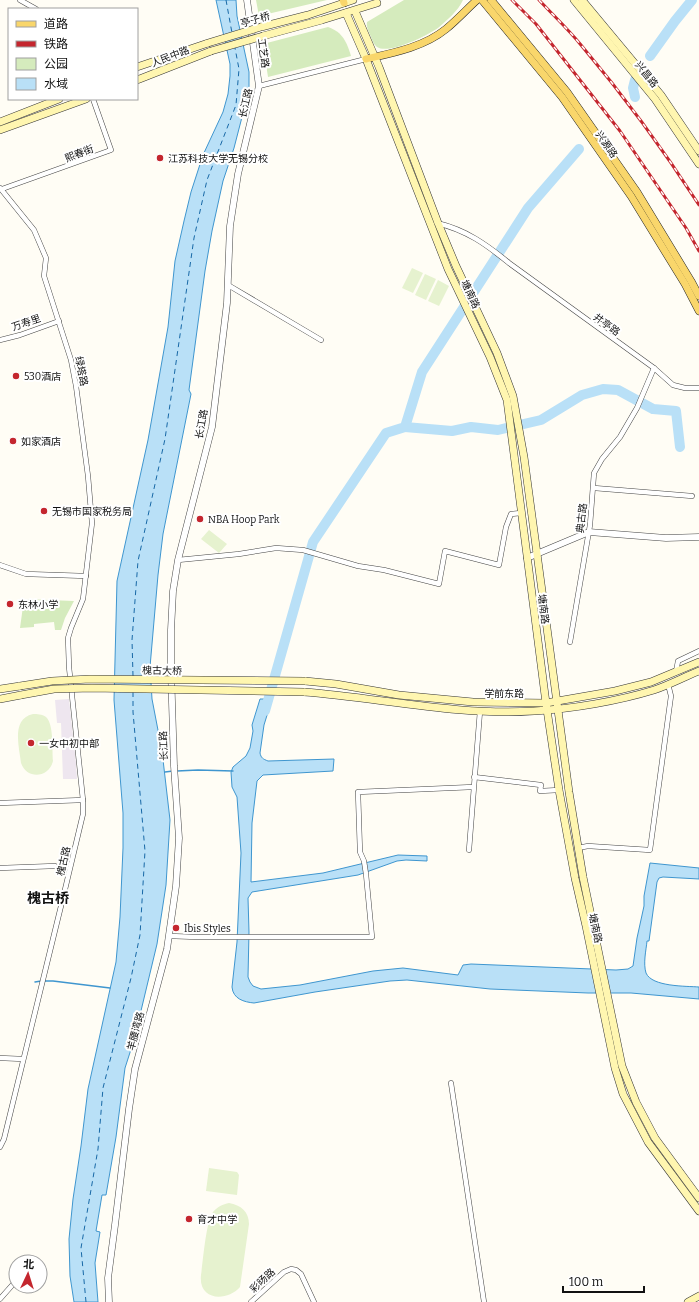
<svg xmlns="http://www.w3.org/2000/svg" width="699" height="1302" font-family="Bitter,'Noto Sans SC',serif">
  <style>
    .industrial { fill: #eee6ef }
    .green { fill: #d5ebbd }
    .pitch { fill: #e6f2cf }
    .water { fill: #b9e0f7; stroke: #3f96cf }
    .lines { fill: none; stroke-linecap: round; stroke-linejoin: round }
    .stream { stroke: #3f96cf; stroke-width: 1.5 }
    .river { stroke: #b9e0f7; stroke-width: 10 }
    .ferry { stroke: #1768a6; stroke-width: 1; stroke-dasharray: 5 4; stroke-linecap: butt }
    .minor-casing { stroke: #444; stroke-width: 5.5 }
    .tertiary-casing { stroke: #444; stroke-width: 7 }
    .secondary-casing { stroke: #333; stroke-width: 8 }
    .primary-casing { stroke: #222; stroke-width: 8 }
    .minor { stroke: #fff; stroke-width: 4.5 }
    .tertiary { stroke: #fff; stroke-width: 6 }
    .secondary { stroke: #fff6b0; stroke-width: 7 }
    .primary { stroke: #f9d66b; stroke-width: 7 }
    .rail-casing { stroke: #c4262e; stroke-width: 3 }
    .rail { stroke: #fff; stroke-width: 1.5; stroke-dasharray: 4.5; stroke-linecap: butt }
    .secondary-bridge-casing { stroke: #333; stroke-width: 8; stroke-linecap: butt }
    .secondary-bridge { stroke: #fff6b0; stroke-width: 7 }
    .poi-dot { fill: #c4262e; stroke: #fff; stroke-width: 1.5 }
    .labels { text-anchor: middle; stroke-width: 4; stroke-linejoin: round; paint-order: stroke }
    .street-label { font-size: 10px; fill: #111; stroke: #fff }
    .poi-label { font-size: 10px; fill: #111; stroke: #fff; text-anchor: start }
    .district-label { font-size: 14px; font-weight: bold; fill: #111; stroke: #fff }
  </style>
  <rect width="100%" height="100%" fill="#fffdf5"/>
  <polygon class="industrial" points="69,699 76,762 77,779 63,779 61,723 57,723 55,700"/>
  <g class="green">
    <polygon points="256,0 327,0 259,16"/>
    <path d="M404,0H463C458,11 447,20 438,28C428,35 389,55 377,47C374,45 372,40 371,37C369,32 366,27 367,22Z"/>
    <path d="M328,27C343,32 347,43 351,56L268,77L263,44Z"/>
    <polygon points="24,599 74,601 65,618 61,630 55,630 54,622 34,624 34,627 20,628"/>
  </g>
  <g class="pitch">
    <polygon points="412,268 423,273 413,293 402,288"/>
    <polygon points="425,274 436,279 426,300 415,295"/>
    <polygon points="438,280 449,286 439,306 428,301"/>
    <polygon points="209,530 227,544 219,553 201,539"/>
    <path d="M33,714C37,714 42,714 46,717C54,724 52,750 53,761C49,778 27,780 21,763C19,746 11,719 33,714Z"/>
    <polygon points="209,1168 237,1172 239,1175 237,1195 206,1191"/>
    <path d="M229,1203C241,1205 249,1212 249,1224L240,1287C227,1302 198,1301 201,1275C203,1262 206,1221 213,1212C217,1207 223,1204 229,1203Z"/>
  </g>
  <g class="water">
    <polygon points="216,0 236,0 237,16 249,72 249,90 234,148 223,181 212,231 205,271 189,390 191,394 163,534 158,575 150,667 152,699 162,751 170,820 166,885 157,944 134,1040 125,1068 116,1137 106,1195 102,1195 96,1231 100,1232 95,1263 98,1302 74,1302 70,1276 69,1239 73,1199 81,1146 88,1089 116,962 120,917 123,848 123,813 114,700 117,581 148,440 168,327 175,261 184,221 191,192 203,155 223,112 228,94 230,76 230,64"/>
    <path d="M260,699H272L264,725L260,753C261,758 263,759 268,761L334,759L333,771L263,775L257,781L252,823L251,882L323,873L398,855L427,856V861L406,860L397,861L358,875L252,892L248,898L249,932L248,977L250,982L253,986L261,989L300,985L373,971L403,968L458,975L463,965L471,964L616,970L628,969L633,966L637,938L644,906V896L650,863L699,868V879L663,877L659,878L657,882L649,941H647C646,951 643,963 646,973C652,987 686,986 699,987V999L631,993H588L490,989L407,980L390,981L315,992L254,1003C244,1002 233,999 232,987L237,942L241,853L237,797L232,787L231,772L233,767L246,756L250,748L253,731L252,725Z"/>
  </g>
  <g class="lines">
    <g class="stream">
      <polyline points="177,771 198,770 233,771"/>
      <polyline points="165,772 173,771"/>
      <polyline points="45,981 53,981 110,988"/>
      <polyline points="35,982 41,981"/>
    </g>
    <g class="river">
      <polyline points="650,56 675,21 692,0"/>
      <polyline points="635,97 633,88 635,80"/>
      <polyline points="405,427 452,431 471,427 498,430 541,420 582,395 603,389 618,390 653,409 676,411 680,447"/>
      <polyline points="265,711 313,542 386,433 405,427 422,372 528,208 579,149"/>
    </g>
    <g class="ferry">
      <polyline points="226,0 232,33"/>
      <polyline points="133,676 132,640 138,561 165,439 194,238 207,180 236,105 239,69 235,48"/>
      <polyline points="86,1302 81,1248 98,1149 103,1088 131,978 140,935 145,851 133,712 133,691"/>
    </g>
    <g class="minor-casing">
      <g id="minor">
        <polyline points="20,0 36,9"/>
        <polyline points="259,86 366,59"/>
        <polyline points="0,188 34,230 46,258 44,276 71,360 76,386 88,476 92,523 83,599 71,628 68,638 69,667 83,800 83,814 62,902 4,1139 0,1147"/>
        <polyline points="2,189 111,150 93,99"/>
        <path d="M437,223C466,230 486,244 509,263L654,368L673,385L685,388H699"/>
        <polyline points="228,285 321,340"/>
        <polyline points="0,340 20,335 59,321"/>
        <polyline points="594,488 692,496"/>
        <polyline points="178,560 239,554 276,548 303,550 358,566 384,570 439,584 445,551 499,565 506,527 511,514 521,513"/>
        <polyline points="0,565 26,574 86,576"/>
        <polyline points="570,642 590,525 594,473 602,459 620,437 637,408 654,368"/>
        <polyline points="676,672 678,661 699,651"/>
        <polyline points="474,777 541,785 540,791 559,790"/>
        <polyline points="0,803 83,800"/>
        <polyline points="578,848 588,846 650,850 671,696 668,684"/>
        <polyline points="469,850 480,711"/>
        <polyline points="0,868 55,866"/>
        <polyline points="169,936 197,937 372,937 366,874 364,861 360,852 358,792 473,787"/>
        <polyline points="0,1058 23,1059"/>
        <polyline points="451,1083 484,1302"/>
        <polyline points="0,1299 15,1282"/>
        <polyline points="251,1302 284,1272 291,1269 296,1270 301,1274 314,1302"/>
      </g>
    </g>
    <g class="tertiary-casing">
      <g id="tertiary">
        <polyline points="527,558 589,532 666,538 699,537"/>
        <polyline points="109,1302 108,1278 115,1225 129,1109 135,1069 167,949 176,886 179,838 174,766 171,670 171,630 173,591 178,560 212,427 227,303 230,226 238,174 259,86 247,0"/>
      </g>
    </g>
    <g class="secondary-casing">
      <g id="secondary">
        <polyline points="574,0 655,99 699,164"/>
        <polyline points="582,0 661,95 699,151"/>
        <polyline points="355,11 379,67 438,223 456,266 497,353 513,396 524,457 569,792 583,877 622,1066 636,1102 655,1138 699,1198"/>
        <polyline points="346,13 366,59 448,269 490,357 507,400 546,703 559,790 575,878 586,926 615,1068 623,1094 648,1142 699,1211"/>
        <polyline points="261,27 308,15 353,0"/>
        <polyline points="263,36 322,20 377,3"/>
        <polyline points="137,67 208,43"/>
        <polyline points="137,80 211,51"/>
        <polyline points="0,122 59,99"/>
        <polyline points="0,130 86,99"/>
        <polyline points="305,681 336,684 399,695 473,702 546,703 615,691 651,682 699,662"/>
        <polyline points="0,689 20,686"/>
        <path d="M304,692C381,698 458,716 534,711C572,709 618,701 654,690C669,685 684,677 699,671"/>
        <polyline points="0,699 21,695"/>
        <polyline points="688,1302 699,1296"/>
      </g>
    </g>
    <g class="primary-casing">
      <g id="primary">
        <polyline points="343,0 344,3"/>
        <polyline points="482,0 562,97 631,196 685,284 699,311"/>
        <polyline points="491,0 567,92 637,192 691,281 699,296"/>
        <path d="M366,59C393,53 424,47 446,29C457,20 467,9 477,0"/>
      </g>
    </g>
    <use href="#minor" class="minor"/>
    <use href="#tertiary" class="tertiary"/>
    <use href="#secondary" class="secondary"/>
    <use href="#primary" class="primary"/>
    <g class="rail-casing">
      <g id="rail">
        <polyline points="512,0 536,24 620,131 686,228 699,251"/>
        <path d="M539,0C553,15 568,29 581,45C624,96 663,149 699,205"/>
      </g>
    </g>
    <use href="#rail" class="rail"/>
    <g class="secondary-bridge-casing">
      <g id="secondary-bridge">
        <polyline points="208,43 261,27"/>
        <polyline points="211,51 263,36"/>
        <polyline points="20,686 52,681 90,679 305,681"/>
        <polyline points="21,695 54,689 92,688 304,692"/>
      </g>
    </g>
    <use href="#secondary-bridge" class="secondary-bridge"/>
  </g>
  <g class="poi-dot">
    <circle cx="160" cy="158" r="4"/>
    <circle cx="16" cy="376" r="4"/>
    <circle cx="13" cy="441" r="4"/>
    <circle cx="44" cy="511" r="4"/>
    <circle cx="200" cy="519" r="4"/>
    <circle cx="10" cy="604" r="4"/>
    <circle cx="31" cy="743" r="4"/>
    <circle cx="176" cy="928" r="4"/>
    <circle cx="189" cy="1219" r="4"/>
  </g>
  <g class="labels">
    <g class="street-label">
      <text transform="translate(255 19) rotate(-16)" y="4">亭子桥</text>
      <text transform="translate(264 53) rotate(82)" y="4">工艺路</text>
      <text transform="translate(170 56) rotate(-21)" y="4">人民中路</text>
      <text transform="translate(647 74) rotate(51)" y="4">兴昌路</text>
      <text transform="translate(245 103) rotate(-77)" y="4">长江路</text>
      <text transform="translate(607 144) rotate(55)" y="4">兴源路</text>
      <text transform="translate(79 153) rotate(-21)" y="4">熙春街</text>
      <text transform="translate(471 294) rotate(65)" y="4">塘南路</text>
      <text transform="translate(26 322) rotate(-19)" y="4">万寿里</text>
      <text transform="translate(607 324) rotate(36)" y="4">井亭路</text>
      <text transform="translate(82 371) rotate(79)" y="4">绿塔路</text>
      <text transform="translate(201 424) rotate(-80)" y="4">长江路</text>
      <text transform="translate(581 518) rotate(-83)" y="4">典古路</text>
      <text transform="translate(544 609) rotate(83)" y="4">塘南路</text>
      <text transform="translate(162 670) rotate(1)" y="4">槐古大桥</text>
      <text x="504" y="697">学前东路</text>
      <text transform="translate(163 746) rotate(-92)" y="4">长江路</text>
      <text transform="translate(63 861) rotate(-77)" y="4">槐古路</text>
      <text transform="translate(596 928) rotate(78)" y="4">塘南路</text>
      <text transform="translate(135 1031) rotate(-75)" y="4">羊腰湾路</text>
      <text transform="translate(262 1280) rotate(-43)" y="4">彩旸路</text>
    </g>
    <g class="poi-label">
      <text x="168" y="162">江苏科技大学无锡分校</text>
      <text x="24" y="380">530酒店</text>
      <text x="21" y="445">如家酒店</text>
      <text x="52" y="515">无锡市国家税务局</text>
      <text x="208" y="523">NBA Hoop Park</text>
      <text x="18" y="608">东林小学</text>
      <text x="39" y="747">一女中初中部</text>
      <text x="184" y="932">Ibis Styles</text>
      <text x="197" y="1223">育才中学</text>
    </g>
    <g class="district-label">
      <text x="48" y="903">槐古桥</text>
    </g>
  </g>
  <rect x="8" y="8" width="130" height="92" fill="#ffffff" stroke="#a0a0a0"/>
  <rect x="16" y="21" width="20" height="6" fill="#f9d66b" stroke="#a0a0a0"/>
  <text x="44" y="28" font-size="12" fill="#111111">道路</text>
  <rect x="16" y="41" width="20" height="6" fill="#c4262e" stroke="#a0a0a0"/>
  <text x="44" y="48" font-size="12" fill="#111111">铁路</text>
  <rect x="16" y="58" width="20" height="12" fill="#d5ebbd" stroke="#a0a0a0"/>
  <text x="44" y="68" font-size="12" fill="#111111">公园</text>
  <rect x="16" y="78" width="20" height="12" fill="#b9e0f7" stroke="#a0a0a0"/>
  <text x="44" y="88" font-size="12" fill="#111111">水域</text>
  <g transform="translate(28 1274) rotate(4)"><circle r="19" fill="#ffffff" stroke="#a0a0a0"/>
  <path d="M0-3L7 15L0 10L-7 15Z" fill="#c4262e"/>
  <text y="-6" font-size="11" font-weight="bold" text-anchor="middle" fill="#111111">北</text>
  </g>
  <path d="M563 1286v6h81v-6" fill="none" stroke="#111111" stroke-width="2"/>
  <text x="569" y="1286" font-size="12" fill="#111111" stroke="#ffffff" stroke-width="3" paint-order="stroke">100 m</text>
</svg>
